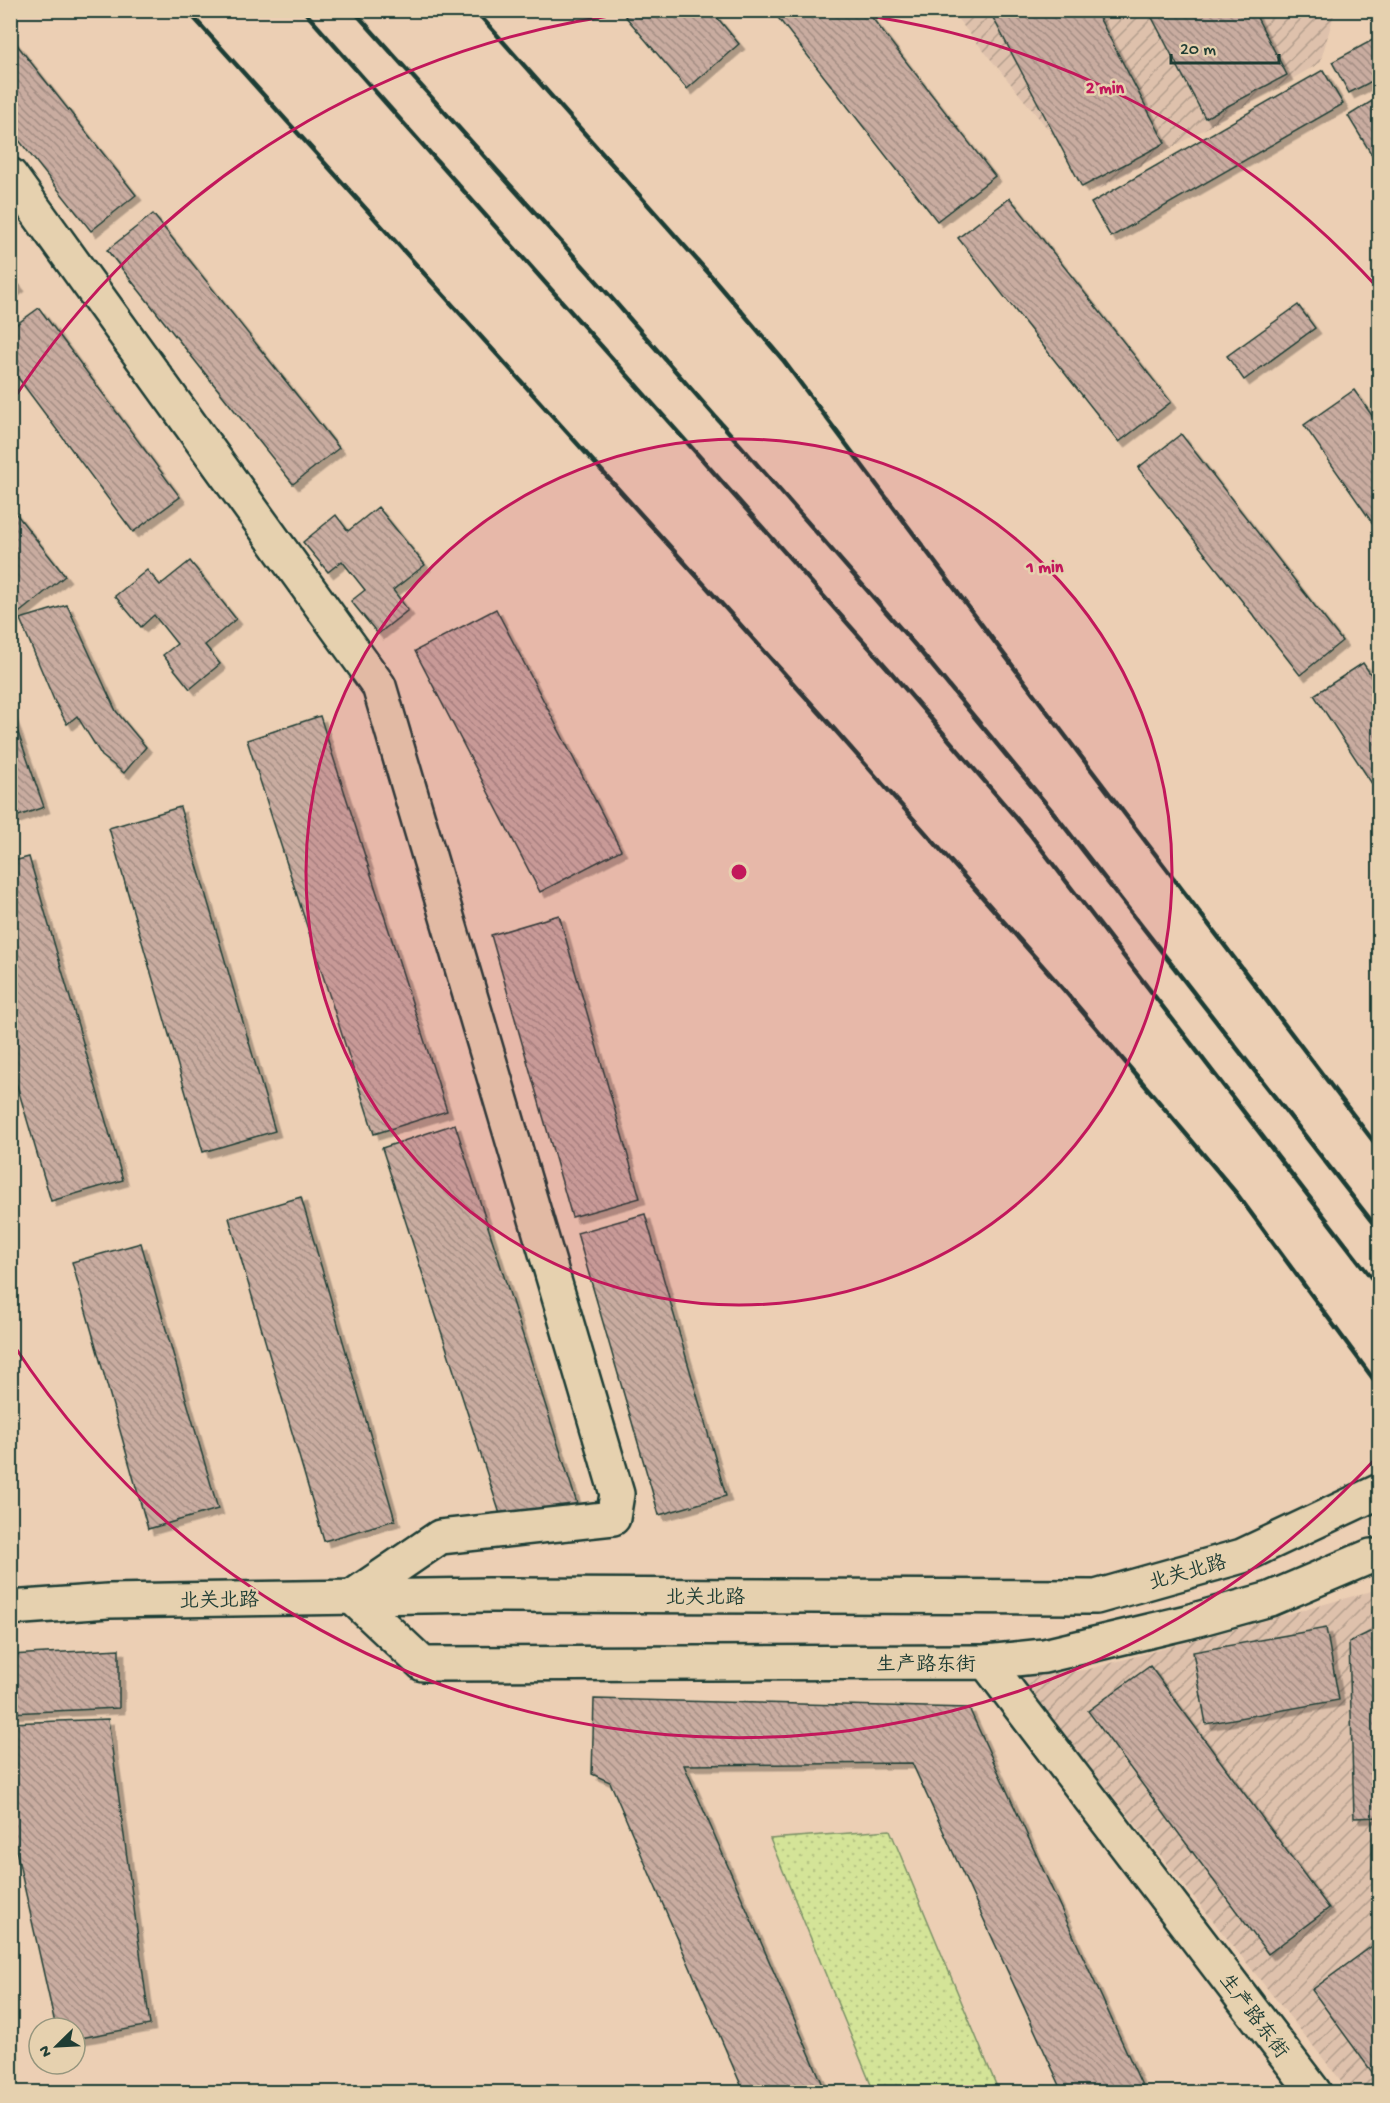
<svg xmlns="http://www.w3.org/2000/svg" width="1390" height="2103" font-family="'Gochi Hand','LXGW WenKai TC',sans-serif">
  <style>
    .industrial { fill: url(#industrial-furrows) }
    .grass { fill: url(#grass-dots); stroke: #7a9066; stroke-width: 1.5 }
    .building { fill: url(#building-back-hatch); stroke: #1f3d34; stroke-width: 1.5; filter: url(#shadow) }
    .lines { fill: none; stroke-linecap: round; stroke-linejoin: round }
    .minor-casing { stroke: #1f3d34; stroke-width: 38 }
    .minor { stroke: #e6d1af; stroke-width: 33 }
    .rail { stroke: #1f3d34; stroke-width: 4.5 }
    .ring { fill: none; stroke: #c2185b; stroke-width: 3 }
    .labels { text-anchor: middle; stroke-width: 5; stroke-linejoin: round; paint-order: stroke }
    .street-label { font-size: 20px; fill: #1f3d34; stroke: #e6d1af }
    .centre { fill: #c2185b; stroke: #e6d1af; stroke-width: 3 }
    .ring-label { font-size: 18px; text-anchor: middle; font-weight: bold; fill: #c2185b; stroke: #e6d1af; stroke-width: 5; stroke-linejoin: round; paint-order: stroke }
  </style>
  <defs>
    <pattern id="industrial-furrows" width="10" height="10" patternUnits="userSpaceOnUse" patternTransform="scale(1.5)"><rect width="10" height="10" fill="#dec1ac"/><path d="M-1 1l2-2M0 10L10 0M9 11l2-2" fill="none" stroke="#b39e8d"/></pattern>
    <pattern id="grass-dots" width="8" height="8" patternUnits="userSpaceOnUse" patternTransform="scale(1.5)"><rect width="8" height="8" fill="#d4e498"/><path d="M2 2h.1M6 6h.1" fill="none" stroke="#b6c484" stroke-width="1.8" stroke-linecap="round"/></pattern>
    <pattern id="building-back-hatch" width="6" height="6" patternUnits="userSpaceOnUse" patternTransform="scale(1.5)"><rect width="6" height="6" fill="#c9aca0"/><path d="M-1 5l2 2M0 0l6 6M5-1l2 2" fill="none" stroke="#a38d83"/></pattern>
    <filter id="shadow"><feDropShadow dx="5.5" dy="5.5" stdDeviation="0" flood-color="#0004"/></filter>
  </defs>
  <rect width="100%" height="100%" fill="#eccfb4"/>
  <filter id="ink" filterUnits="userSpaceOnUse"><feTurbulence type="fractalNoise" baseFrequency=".0167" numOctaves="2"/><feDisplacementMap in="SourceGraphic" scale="12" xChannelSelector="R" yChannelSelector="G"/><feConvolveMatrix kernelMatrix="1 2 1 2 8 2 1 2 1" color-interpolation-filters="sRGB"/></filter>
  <g filter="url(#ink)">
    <g class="industrial">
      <polygon points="951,11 1335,11 1320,63 1098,190"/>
      <polygon points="1379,1589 1379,2092 1350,2092 1017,1676 1086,1670"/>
    </g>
    <polygon class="grass" points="890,1830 999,2092 874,2092 770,1839"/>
    <g class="building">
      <polygon points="620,10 711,10 739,44 687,89"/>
      <polygon points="772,10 866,10 995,176 937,221"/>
      <polygon points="989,10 1095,10 1165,143 1082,187"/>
      <polygon points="1148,10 1253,10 1287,75 1205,118"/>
      <polygon points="10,36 136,195 91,231 10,129"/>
      <polygon points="1380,36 1380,77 1349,93 1332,62"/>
      <polygon points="1323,70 1343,104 1111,237 1091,203"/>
      <polygon points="1372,101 1380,113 1380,168 1348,116"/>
      <polygon points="1010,198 1171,402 1119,442 958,238"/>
      <polygon points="153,214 339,448 293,484 107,250"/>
      <polygon points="10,275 19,286 10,293"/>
      <polygon points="1298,305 1315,328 1244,380 1227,356"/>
      <polygon points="39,308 180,497 133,532 10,367 10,329"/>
      <polygon points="1354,390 1380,427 1380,526 1376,528 1304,425"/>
      <polygon points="1181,434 1342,641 1300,675 1138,468"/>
      <polygon points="10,506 65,576 15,616 10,610"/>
      <polygon points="378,507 425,565 393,590 408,610 378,634 351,601 365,590 342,561 328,572 303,542 336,515 348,531"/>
      <polygon points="190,561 236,619 205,645 220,664 190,689 163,655 177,644 154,615 141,627 115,596 147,570 160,585"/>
      <polygon points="67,605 116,711 146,747 124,773 102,756 77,716 67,724 54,700 20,619"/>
      <polygon points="496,609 621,850 540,892 415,651"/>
      <polygon points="1363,663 1380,688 1380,796 1314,695"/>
      <polygon points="10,710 44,807 10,819"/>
      <polygon points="320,716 447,1111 374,1134 247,740"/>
      <polygon points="180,807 275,1131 203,1152 109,828"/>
      <polygon points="29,857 123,1180 51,1201 10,1062 10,862"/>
      <polygon points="559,915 640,1198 572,1217 491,935"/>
      <polygon points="455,1124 582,1519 509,1542 382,1148"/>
      <polygon points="301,1197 395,1520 324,1541 229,1218"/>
      <polygon points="645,1214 726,1496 659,1515 577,1233"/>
      <polygon points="141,1243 218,1509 148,1529 72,1262"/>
      <polygon points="1380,1627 1380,1817 1354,1818 1349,1642"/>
      <polygon points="1326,1628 1339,1700 1206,1724 1193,1652"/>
      <polygon points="119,1649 119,1708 10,1713 10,1655"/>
      <polygon points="1150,1666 1329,1908 1268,1954 1088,1711"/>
      <polygon points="594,1699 969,1708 1145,2092 1063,2092 912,1763 684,1765 826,2092 744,2092 610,1782 592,1774"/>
      <polygon points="108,1719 150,2025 75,2039 75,2028 56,2028 10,1823 10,1723"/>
      <polygon points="1379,1941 1380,1942 1380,2083 1312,1990"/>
      <polygon points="10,2067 15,2092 10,2092"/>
    </g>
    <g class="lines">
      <g class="minor-casing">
        <g id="minor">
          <polyline points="10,175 379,686 617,1494 613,1518 440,1537 352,1597 423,1664 986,1662 1314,2092"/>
          <polyline points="10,1608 108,1601 489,1595 1096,1597 1242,1556 1380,1491"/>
          <polyline points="986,1662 1044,1656 1187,1622 1270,1599 1371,1556"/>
        </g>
      </g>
      <use href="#minor" class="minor"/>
      <g class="rail">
        <polyline points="187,10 828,722 1064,990 1237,1194 1380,1388"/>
        <polyline points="303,10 890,671 1029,833 1380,1289"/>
        <polyline points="353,10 609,295 915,645 1053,812 1380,1232"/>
        <polyline points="475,10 713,278 783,360 1045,709 1380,1150"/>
      </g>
    </g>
  </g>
  <circle cx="739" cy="872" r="433" fill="#c2185b" fill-opacity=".12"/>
  <g class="ring">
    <circle cx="739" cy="872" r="433"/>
    <path d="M1377 1457A866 866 0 0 1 13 1344M13 400A866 866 0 0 1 648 11M830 11A866 866 0 0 1 1377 287"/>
  </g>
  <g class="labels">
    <g class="street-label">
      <text transform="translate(1187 1571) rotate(-16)" y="7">北关北路</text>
      <text x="705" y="1603">北关北路</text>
      <text transform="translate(219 1599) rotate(-1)" y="7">北关北路</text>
      <text x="926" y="1670">生产路东街</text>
      <text transform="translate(1255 2015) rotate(53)" y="7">生产路东街</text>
    </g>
  </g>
  <circle cx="739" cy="872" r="9" class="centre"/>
  <g class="ring-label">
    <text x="1105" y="93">2 min</text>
    <text x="1045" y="572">1 min</text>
  </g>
  <rect width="1390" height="2103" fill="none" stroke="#e6d1af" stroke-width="36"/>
  <rect x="18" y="18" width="1354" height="2067" fill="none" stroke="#1f3d34" stroke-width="2" filter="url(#ink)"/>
  <g transform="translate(57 2046) rotate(246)"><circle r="28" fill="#e6d1af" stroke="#96967e" stroke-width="1.5"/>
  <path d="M0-4.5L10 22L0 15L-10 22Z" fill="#1f3d34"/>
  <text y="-9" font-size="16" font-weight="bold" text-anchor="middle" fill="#1f3d34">N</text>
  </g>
  <path d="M1171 54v9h108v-9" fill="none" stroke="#1f3d34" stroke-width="3"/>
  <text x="1180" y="54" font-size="18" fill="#1f3d34" stroke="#e6d1af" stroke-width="4.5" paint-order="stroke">20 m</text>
</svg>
